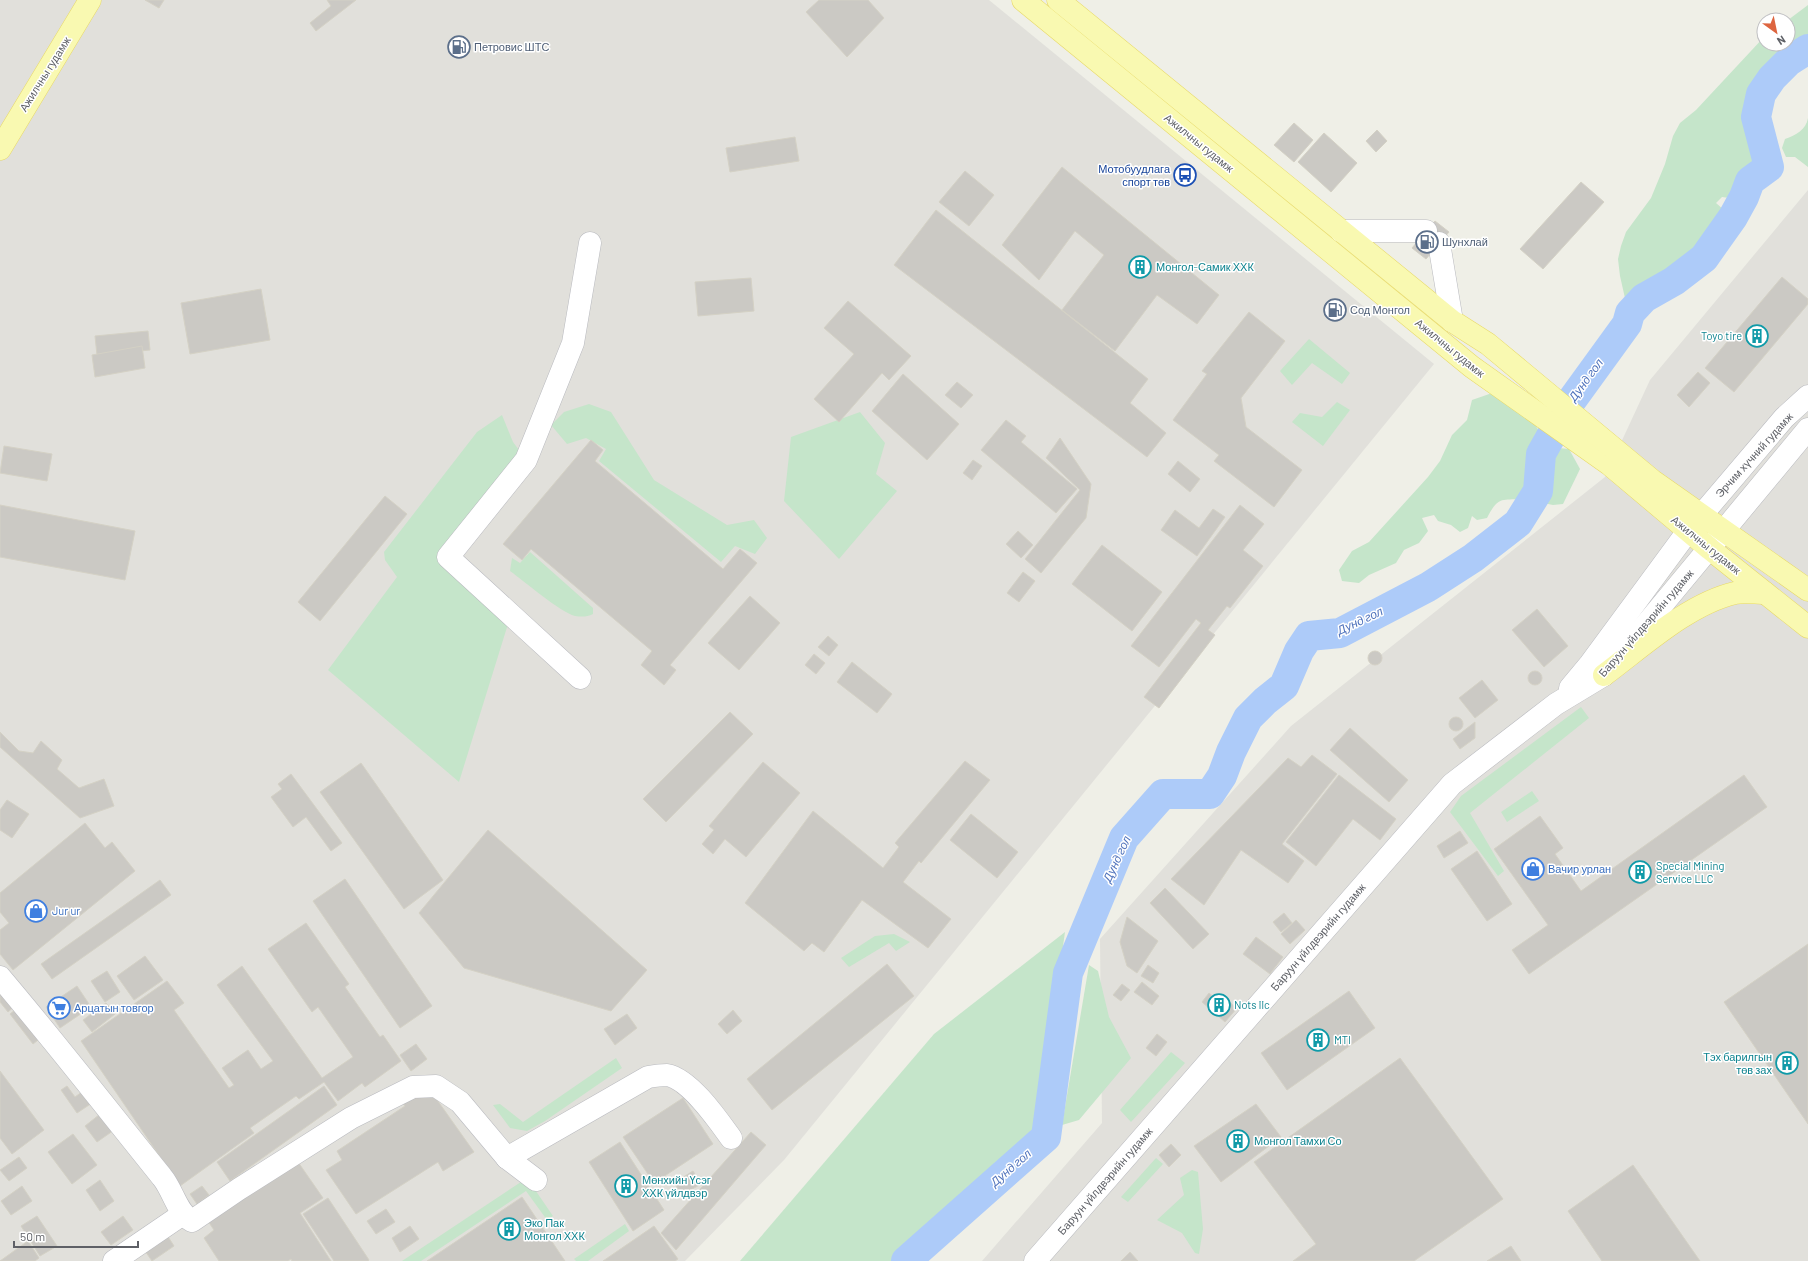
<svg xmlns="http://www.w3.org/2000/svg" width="1808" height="1261" font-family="Barlow,sans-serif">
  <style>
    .industrial { fill: #e1e0db }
    .green { fill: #c5e5ca }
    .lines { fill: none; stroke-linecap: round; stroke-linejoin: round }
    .river { stroke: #adcbf9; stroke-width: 30 }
    .building { fill: #cbc9c4; stroke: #d4d1c5 }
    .minor-casing { stroke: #b9babf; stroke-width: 23 }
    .major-casing { stroke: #e8d967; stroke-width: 23 }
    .minor { stroke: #fff; stroke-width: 22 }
    .major { stroke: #f9f9b1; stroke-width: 22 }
    .labels { text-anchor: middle; stroke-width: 3; stroke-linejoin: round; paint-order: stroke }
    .service-label { font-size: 11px; fill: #4e5e75; stroke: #fff; text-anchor: start }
    .street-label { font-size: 11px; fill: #5e6066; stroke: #fff }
    .transit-label { font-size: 11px; fill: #164399; stroke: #fff; text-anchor: end }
    .culture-label { font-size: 11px; fill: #0d838f; stroke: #fff; text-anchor: start }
    .shop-label { font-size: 11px; fill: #366cbe; stroke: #fff; text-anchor: start }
    .water-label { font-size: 12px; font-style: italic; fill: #5073bc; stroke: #fff }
  </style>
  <rect width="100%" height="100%" fill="#efefe7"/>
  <g class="industrial">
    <polygon points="0,0 989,0 1434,364 784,1160 685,1261 0,1261"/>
    <polygon points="1808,190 1808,1261 982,1261 1102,1123 1100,939 1291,726 1605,477 1650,380"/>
  </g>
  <g class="green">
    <path d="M1808,5V57C1798,61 1791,68 1784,75C1750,106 1764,131 1776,168C1763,185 1745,201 1722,197L1716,203L1724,210V219C1705,233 1705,226 1704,252C1697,258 1689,264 1680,268C1669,273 1655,276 1646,285C1642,310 1648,318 1626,338C1627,353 1621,359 1608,365L1611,341L1620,329L1617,324L1618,319L1625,318L1627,307L1620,276L1618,259L1621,246L1626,232L1651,198L1665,164L1673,136L1680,123L1696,110L1764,37V44H1788V20Z"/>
    <path d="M1808,118V167L1795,157H1786L1782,148L1785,139C1796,135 1806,130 1808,118Z"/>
    <polygon points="1309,339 1350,373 1342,384 1312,363 1292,385 1280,371"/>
    <path d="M1495,392L1534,423L1539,431L1529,460C1535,473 1534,483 1529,496C1506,505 1501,490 1487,518L1477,520L1472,516L1468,528L1460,532L1451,525L1438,521L1434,515L1422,518L1428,531L1419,543L1404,550L1396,563L1369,575L1359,583L1342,581L1339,570L1352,551L1369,542L1428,477L1440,461L1452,435L1467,420L1472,400Z"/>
    <polygon points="1337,402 1350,410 1323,446 1292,422 1300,413 1322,417"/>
    <polygon points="589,404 611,412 654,480 727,525 754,520 767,538 755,554 735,546 721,562 599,461 606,449 586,438 567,444 551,425 564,412"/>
    <polygon points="860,412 885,443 876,474 897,491 839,559 784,501 791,437"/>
    <polygon points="502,415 513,442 522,454 445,558 508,624 459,782 328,670 397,577 385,560 384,552 477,432"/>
    <polygon points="1558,448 1569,449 1580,469 1563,504 1553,505 1543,503 1546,454"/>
    <path d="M530,552L593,608V614C587,617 582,617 575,616C560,612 524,581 510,571L512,558L520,563Z"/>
    <polygon points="1581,707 1589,718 1470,813 1504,871 1498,876 1450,812 1461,796"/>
    <polygon points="1532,791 1539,801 1507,822 1501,812"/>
    <polygon points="1065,932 1036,1136 893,1261 740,1261 934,1034"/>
    <polygon points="894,934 910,942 896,951 889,943 849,967 841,958 875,936"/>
    <polygon points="1089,965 1098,971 1109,1017 1131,1058 1079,1120 1062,1125"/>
    <polygon points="1171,1052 1185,1063 1131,1122 1120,1110"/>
    <polygon points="616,1058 622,1068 545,1121 527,1131 510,1128 493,1105 500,1104 523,1122"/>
    <polygon points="1156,1158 1163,1164 1128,1202 1121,1197"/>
    <polygon points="1192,1170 1198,1172 1203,1229 1199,1254 1195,1253 1182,1233 1157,1220 1184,1195 1180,1178"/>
    <polygon points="527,1178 553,1216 547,1220 526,1191 421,1261 402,1261"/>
    <polygon points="625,1224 629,1231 588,1261 576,1261 574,1259"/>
  </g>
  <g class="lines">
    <polyline class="river" points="906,1261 1046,1137 1068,973 1124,838 1163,794 1210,794 1222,776 1231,752 1248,718 1265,701 1284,686 1299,651 1309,636 1340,633 1428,587 1473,558 1518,523 1538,491 1541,454 1569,404 1627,324 1630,313 1644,298 1674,281 1704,258 1733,217 1744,197 1750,181 1769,167 1756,117 1761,94 1772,78 1789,61 1808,49"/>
  </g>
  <g class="building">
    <polygon points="145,0 164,0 159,8"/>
    <polygon points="327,0 356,0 316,31 310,23 331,6"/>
    <polygon points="819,0 868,0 884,18 847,57 806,12"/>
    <polygon points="1294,123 1313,140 1294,162 1274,145"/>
    <polygon points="1377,130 1387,141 1376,152 1366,141"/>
    <polygon points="1324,133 1357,163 1331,192 1298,162"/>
    <polygon points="795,137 799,161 730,172 726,148"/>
    <polygon points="1062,167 1219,295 1197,324 1157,295 1115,351 1062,310 1104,255 1075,231 1039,280 1002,245"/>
    <polygon points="965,171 994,195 969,226 939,202"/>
    <polygon points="1581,182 1604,202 1543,269 1520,249"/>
    <polygon points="936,210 1148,379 1130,403 1166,433 1147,457 894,265"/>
    <polygon points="1435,221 1449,232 1426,259 1412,248"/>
    <polygon points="1782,277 1808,299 1808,304 1734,392 1705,368"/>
    <polygon points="751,278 754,311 698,316 695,282"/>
    <polygon points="261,289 270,340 190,354 181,303"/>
    <polygon points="848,301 911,356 889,380 882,373 839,422 814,399 854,354 824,328"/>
    <polygon points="1249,312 1285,341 1241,398 1246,427 1302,470 1274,507 1214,461 1219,455 1173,420 1207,374 1202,371"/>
    <polygon points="148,331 150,350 97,355 95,336"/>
    <polygon points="142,346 145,368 95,377 92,355"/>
    <polygon points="1698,372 1710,383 1689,407 1677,395"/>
    <polygon points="903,374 959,424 927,460 872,411"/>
    <polygon points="957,382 973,395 961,408 945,395"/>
    <polygon points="1006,420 1026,436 1021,442 1077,489 1056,513 981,450"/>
    <polygon points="1060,438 1091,484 1086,518 1041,573 1025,559 1080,490 1046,458"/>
    <polygon points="591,440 603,450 595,461 723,569 740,549 757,563 670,665 676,670 664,685 641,665 652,651 531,549 522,560 503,544"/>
    <polygon points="4,446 52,454 47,481 0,473"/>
    <polygon points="973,460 982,466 972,480 963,473"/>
    <polygon points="1178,461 1200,479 1190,492 1168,474"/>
    <polygon points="385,496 407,514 320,621 298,602"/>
    <polygon points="0,505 135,531 125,580 0,557"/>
    <polygon points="1240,505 1264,524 1243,550 1263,566 1230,608 1227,606 1208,630 1215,635 1159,708 1144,697 1201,623 1196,619 1159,667 1131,646"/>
    <polygon points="1213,509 1225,517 1197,556 1161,530 1175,510 1199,528"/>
    <polygon points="1018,531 1033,545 1021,558 1006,544"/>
    <polygon points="1102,545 1162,592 1132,631 1072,584"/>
    <polygon points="1023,572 1035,581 1019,602 1007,593"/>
    <polygon points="750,596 780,623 739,670 708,643"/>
    <polygon points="1537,609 1568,646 1544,667 1512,630"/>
    <polygon points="828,636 838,645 829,656 818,647"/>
    <circle cx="1375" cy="658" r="7"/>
    <polygon points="814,654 825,663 816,674 805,665"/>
    <polygon points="852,662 892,694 877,713 837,682"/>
    <circle cx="1535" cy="678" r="7"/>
    <polygon points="1482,680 1498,700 1475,718 1459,698"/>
    <polygon points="730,712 753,734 666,822 643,799"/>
    <circle cx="1456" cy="724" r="7"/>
    <polygon points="1475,722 1475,738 1460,749 1453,739"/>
    <polygon points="1350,728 1408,780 1389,802 1330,750"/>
    <polygon points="0,732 19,751 33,753 41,741 62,760 57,769 79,788 104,779 114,806 80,818 0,747"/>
    <polygon points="1312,755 1337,774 1282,844 1304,861 1288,883 1241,850 1204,905 1171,879 1288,758 1301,767"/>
    <polygon points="965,761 990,780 921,863 919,861 903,882 951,919 928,948 862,900 824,952 812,943 804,951 745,903 813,811 883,868 899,847 895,843"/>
    <polygon points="763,762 800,793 746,857 725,839 713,854 702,844 714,830 709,826"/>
    <polygon points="361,763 443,880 404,909 320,792"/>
    <polygon points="291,774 342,843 331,851 306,817 293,827 271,797 282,789 278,784"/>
    <polygon points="1339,775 1396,819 1380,840 1353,819 1316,866 1286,842"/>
    <polygon points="1744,775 1767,807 1529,974 1512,950 1548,925 1494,849 1540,816 1563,848 1555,854 1581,891"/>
    <polygon points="7,800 29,814 12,838 0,830 0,810"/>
    <polygon points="971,814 1018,852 997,878 950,840"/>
    <polygon points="85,823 105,848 112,842 135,871 13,970 0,954 0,930 9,923 0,912 0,893"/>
    <polygon points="488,830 647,970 611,1011 464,968 419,913"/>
    <polygon points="1460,831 1468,843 1444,858 1437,846"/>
    <polygon points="1477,851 1512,904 1487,921 1451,869"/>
    <polygon points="345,879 432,1006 400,1028 313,901"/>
    <polygon points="160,880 171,895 52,979 41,964"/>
    <polygon points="1165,888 1209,934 1193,949 1150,903"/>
    <polygon points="1284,913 1292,923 1281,932 1273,922"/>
    <polygon points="1127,917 1158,941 1137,973 1127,966 1120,942"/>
    <polygon points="1296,920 1305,930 1290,944 1281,934"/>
    <polygon points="306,923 349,984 345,987 380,1037 383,1035 401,1061 365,1087 362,1083 338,1101 324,1082 299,1099 296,1096 250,1128 254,1133 180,1186 81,1041 167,981 184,1003 174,1010 229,1088 234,1085 222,1068 248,1050 261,1069 273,1061 217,985 242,966 322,1078 353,1057 318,1007 312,1012 268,949"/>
    <polygon points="1256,937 1283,957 1270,974 1243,954"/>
    <polygon points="1808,944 1808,1124 1724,1002"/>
    <polygon points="145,956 163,980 134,1000 117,976"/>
    <polygon points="887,964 914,996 772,1110 747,1079"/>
    <polygon points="1148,965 1159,973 1153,983 1141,976"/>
    <polygon points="107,971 120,992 105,1002 91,981"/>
    <polygon points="1142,982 1159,996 1152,1005 1134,992"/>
    <polygon points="0,984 17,1004 8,1012 0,1002"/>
    <polygon points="1122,984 1130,990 1121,1001 1113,995"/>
    <polygon points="77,986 91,1007 60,1028 46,1007"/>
    <polygon points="1349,991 1375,1028 1287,1090 1261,1053"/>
    <polygon points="1209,993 1219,1002 1223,997 1237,1008 1225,1022 1202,1002"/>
    <polygon points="106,1003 115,1014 92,1032 83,1020"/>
    <polygon points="20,1006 43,1036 33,1044 10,1014"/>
    <polygon points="733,1010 742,1021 727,1034 718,1024"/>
    <polygon points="627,1014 637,1028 615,1045 604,1029"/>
    <polygon points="1157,1034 1167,1042 1156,1056 1146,1048"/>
    <polygon points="416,1044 427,1059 411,1071 400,1055"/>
    <polygon points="1400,1058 1503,1199 1414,1261 1293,1261 1316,1244 1254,1162"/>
    <polygon points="0,1071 44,1130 12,1154 0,1138"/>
    <polygon points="67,1086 75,1097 86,1089 95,1101 77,1113 61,1090"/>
    <polygon points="324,1086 337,1105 230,1181 217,1162"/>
    <polygon points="430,1090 474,1152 443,1171 438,1162 356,1214 326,1170 342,1160 337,1151 405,1106 398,1097 417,1098"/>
    <polygon points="683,1098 713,1144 654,1183 623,1137"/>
    <polygon points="1256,1104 1281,1137 1221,1182 1194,1146"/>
    <polygon points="104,1111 117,1128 97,1142 85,1126"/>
    <polygon points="751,1132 766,1145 676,1250 661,1233"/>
    <polygon points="73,1134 97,1165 72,1184 48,1152"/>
    <polygon points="620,1142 664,1210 633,1231 589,1162"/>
    <polygon points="1171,1144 1181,1155 1169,1167 1159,1155"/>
    <polygon points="19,1157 27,1168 9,1181 0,1170"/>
    <polygon points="298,1162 323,1198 300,1213 331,1261 292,1261 291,1259 288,1261 219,1261 204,1238 214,1230 204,1215"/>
    <polygon points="1633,1165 1700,1261 1602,1261 1568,1211"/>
    <polygon points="693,1171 701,1184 682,1195 674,1183"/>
    <polygon points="100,1180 114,1201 100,1211 86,1190"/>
    <polygon points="22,1186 32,1201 11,1215 1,1201"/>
    <polygon points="202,1186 209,1195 197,1204 190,1194"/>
    <polygon points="522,1197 565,1261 427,1261"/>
    <polygon points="328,1198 369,1260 368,1261 334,1261 303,1214"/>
    <polygon points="386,1209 395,1222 376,1234 367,1221"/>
    <polygon points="37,1216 57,1246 40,1256 21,1226"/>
    <polygon points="123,1216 133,1230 111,1245 101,1232"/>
    <polygon points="410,1226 419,1239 400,1252 392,1238"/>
    <polygon points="654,1226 678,1259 675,1261 603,1261"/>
    <polygon points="165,1232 174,1246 152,1261 143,1248"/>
    <polygon points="28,1241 39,1258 35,1261 0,1261"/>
    <polygon points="1511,1246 1521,1261 1487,1261"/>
    <polygon points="1130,1252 1138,1261 1121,1261"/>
  </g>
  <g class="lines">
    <g class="minor-casing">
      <g id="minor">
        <polyline points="1341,231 1426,231"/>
        <polyline points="1439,243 1452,321"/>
        <polyline points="580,678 448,557 526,460 573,343 590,243"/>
        <polyline points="1570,688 1590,664 1688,531 1784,418 1808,396"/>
        <path d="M0,977C56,1043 108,1110 162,1177C173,1190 177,1213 192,1221L239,1189L351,1118L413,1087L436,1086L460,1102L507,1158L536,1180"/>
        <path d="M507,1158L648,1077C654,1076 661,1075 667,1075C690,1079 718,1120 731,1138"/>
        <polyline points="114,1261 183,1214"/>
        <polyline points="1035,1261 1452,784 1556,704 1604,675 1808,429"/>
      </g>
    </g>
    <g class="major-casing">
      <g id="major">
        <polyline points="1023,0 1472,367 1609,464 1710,549 1808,627"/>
        <polyline points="1058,0 1452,321 1488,344 1653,481 1808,590"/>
        <polyline points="0,149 90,0"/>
        <path d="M1604,675C1642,647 1688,604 1735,593C1744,591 1756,593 1765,593"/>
      </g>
    </g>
    <use href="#minor" class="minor"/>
    <use href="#major" class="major"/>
  </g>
  <defs>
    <g id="fuel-ring" transform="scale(1.15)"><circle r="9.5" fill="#fff" stroke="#5c6f8a" stroke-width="1.5"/><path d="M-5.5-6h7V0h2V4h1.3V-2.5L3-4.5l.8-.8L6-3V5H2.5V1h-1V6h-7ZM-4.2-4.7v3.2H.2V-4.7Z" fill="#5c6f8a"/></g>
    <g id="bus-ring" transform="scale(1.15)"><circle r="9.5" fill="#fff" stroke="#1a4fb4" stroke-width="1.5"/><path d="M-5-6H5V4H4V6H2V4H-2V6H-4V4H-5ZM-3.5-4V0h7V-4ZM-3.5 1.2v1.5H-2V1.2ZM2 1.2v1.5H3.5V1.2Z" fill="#1a4fb4"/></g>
    <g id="building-ring" transform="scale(1.15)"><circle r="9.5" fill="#fff" stroke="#0f9aa8" stroke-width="1.5"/><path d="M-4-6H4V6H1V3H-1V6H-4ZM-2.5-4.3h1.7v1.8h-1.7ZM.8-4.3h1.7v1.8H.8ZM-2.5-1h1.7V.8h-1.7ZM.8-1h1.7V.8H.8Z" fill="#0f9aa8"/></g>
    <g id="shop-ring" transform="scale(1.15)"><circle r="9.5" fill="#fff" stroke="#3f7fe0" stroke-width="1.5"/><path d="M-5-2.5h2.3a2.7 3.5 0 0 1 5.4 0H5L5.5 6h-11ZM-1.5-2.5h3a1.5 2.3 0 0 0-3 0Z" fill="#3f7fe0"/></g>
    <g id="supermarket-ring" transform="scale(1.15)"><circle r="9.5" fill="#fff" stroke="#3f7fe0" stroke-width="1.5"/><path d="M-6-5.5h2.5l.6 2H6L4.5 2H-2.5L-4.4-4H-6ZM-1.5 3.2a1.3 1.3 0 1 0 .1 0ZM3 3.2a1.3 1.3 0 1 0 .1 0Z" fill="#3f7fe0"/></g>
  </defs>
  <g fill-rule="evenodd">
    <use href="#fuel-ring" x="459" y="47"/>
    <use href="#bus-ring" x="1185" y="175"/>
    <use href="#fuel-ring" x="1427" y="242"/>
    <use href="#building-ring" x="1140" y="267"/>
    <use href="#fuel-ring" x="1335" y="310"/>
    <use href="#building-ring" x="1757" y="336"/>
    <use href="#shop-ring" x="1533" y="869"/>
    <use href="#building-ring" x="1640" y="872"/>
    <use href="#shop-ring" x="36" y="911"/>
    <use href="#building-ring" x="1219" y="1005"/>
    <use href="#supermarket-ring" x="59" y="1008"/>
    <use href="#building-ring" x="1318" y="1040"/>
    <use href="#building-ring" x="1787" y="1063"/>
    <use href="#building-ring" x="1238" y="1141"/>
    <use href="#building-ring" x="626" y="1186"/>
    <use href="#building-ring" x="509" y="1229"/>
  </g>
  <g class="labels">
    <g class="service-label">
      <text x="474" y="51">Петровис ШТС</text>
      <text x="1442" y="246">Шунхлай</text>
      <text x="1350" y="314">Сод Монгол</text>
    </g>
    <g class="street-label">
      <text transform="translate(45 74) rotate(-58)" y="4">Ажилчны гудамж</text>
      <text transform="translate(1199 143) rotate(39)" y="4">Ажилчны гудамж</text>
      <text transform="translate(1450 348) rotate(39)" y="4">Ажилчны гудамж</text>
      <text transform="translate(1754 455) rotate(-48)" y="4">Эрчим хүчний гудамж</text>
      <text transform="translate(1706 545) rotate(39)" y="4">Ажилчны гудамж</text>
      <text transform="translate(1646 623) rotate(-49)" y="4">Баруун үйлдвэрийн гудамж</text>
      <text transform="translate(1318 937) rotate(-49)" y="4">Баруун үйлдвэрийн гудамж</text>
      <text transform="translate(1105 1181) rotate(-49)" y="4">Баруун үйлдвэрийн гудамж</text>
    </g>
    <g class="transit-label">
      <text x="1170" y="173">Мотобуудлага<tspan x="1170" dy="13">спорт төв</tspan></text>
    </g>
    <g class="culture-label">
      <text x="1156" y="271">Монгол-Самик ХХК</text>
      <text x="1742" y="340" text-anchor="end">Toyo tire</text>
      <text x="1656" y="870">Special Mining<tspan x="1656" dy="13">Service LLC</tspan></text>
      <text x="1234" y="1009">Nots llc</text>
      <text x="1334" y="1044">MTI</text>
      <text x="1772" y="1061" text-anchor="end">Тэх барилгын<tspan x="1772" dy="13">төв зах</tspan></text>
      <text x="1254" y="1145">Монгол Тамхи Со</text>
      <text x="642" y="1184">Мөнхийн Үсэг<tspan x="642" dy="13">ХХК үйлдвэр</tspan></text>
      <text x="524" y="1227">Эко Пак<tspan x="524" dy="13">Монгол ХХК</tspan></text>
    </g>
    <g class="shop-label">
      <text x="1548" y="873">Вачир урлан</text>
      <text x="52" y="915">Jur ur</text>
      <text x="74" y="1012">Арцатын товгор</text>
    </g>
    <g class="water-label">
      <text transform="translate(1586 380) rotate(-54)" y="4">Дунд гол</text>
      <text transform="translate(1360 621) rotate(-25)" y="4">Дунд гол</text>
      <text transform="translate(1117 859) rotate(-65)" y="4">Дунд гол</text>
      <text transform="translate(1011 1168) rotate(-41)" y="4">Дунд гол</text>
    </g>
  </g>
  <g transform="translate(1776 32) rotate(147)"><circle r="19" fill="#ffffff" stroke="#bfbfc2"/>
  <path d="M0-3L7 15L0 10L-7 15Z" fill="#dd653f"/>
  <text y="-6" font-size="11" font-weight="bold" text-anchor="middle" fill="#5e6066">N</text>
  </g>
  <path d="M14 1241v6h124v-6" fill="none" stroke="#5e6066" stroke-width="2"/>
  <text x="20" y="1241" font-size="12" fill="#5e6066" stroke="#ffffff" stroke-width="3" paint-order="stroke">50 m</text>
</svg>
